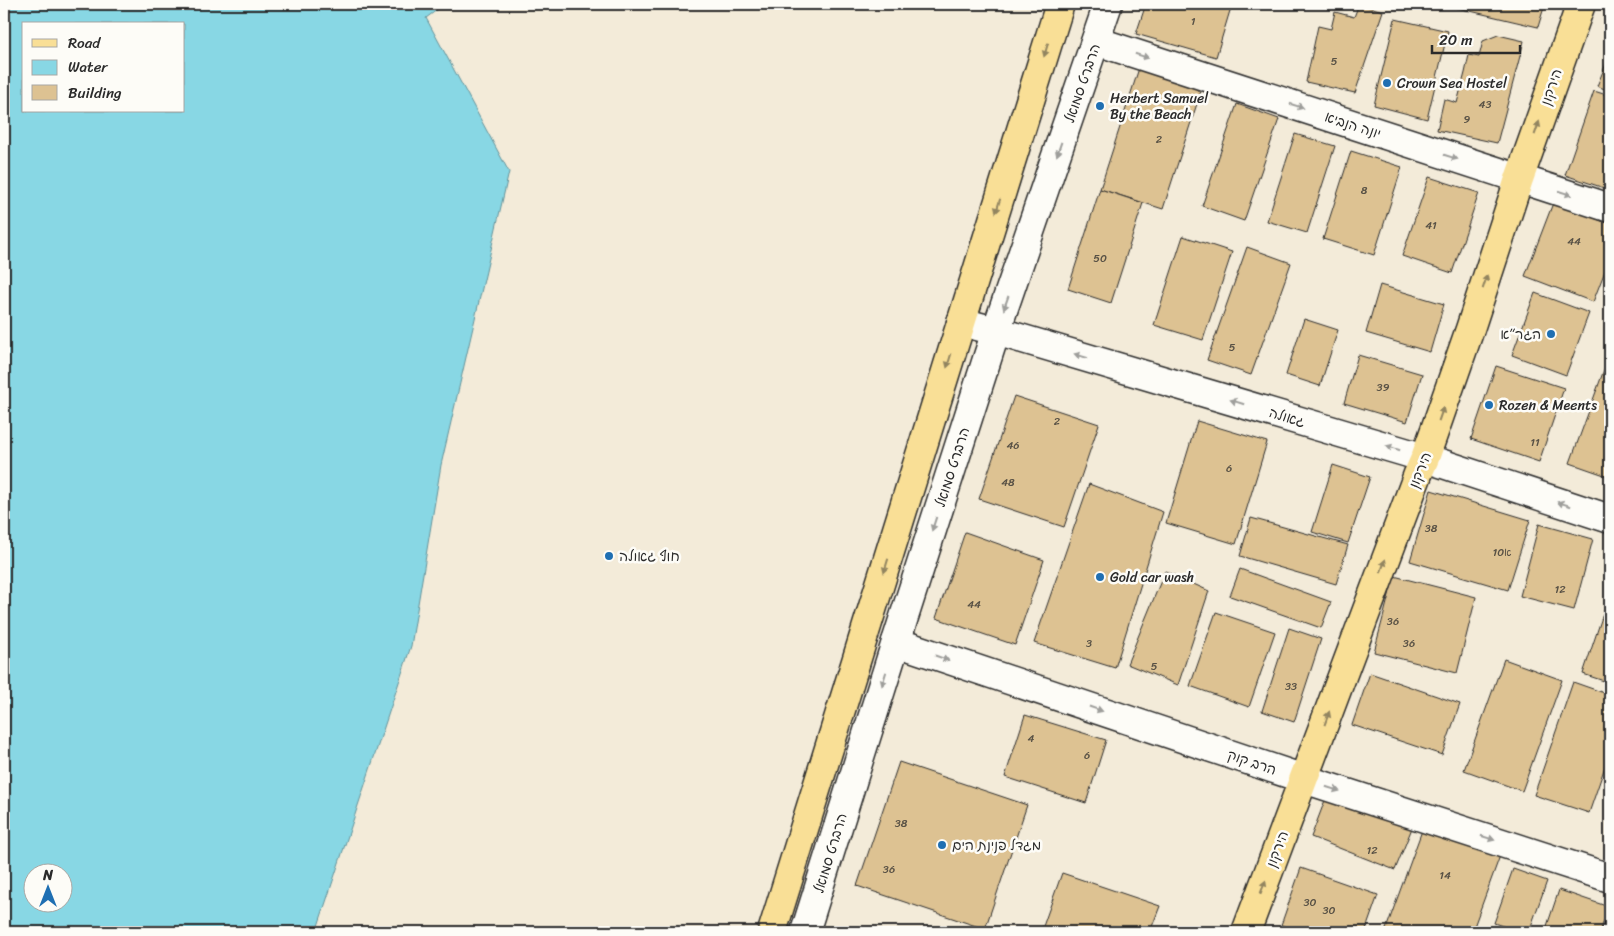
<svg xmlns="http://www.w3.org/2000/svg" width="1614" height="936" font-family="Sriracha,'Playpen Sans Hebrew',sans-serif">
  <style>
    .water { fill: #88d7e4; stroke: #63929a; fill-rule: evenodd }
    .building { fill: #ddc292; stroke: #2b2b2b }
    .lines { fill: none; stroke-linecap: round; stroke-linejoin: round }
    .minor-casing { stroke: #2b2b2b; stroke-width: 31 }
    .major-casing { stroke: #2b2b2b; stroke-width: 31 }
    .minor { stroke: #fdfcf7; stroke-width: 28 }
    .major { stroke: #f9df96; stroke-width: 28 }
    .oneway { fill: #928560 }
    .oneway2 { fill: #9e9e9b }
    .poi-dot { fill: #1f6fb2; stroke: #fdfcf7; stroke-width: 2 }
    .labels { text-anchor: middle; stroke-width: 5; stroke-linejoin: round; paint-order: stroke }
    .number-label { font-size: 11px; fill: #585145 }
    .street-label { font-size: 14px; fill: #2b2b2b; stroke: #fdfcf7 }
    .poi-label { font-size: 14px; fill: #2b2b2b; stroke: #fdfcf7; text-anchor: start }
  </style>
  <rect width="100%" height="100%" fill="#f3ebd9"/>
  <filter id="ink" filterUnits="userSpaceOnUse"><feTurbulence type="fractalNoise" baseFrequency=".02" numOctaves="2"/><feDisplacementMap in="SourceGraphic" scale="10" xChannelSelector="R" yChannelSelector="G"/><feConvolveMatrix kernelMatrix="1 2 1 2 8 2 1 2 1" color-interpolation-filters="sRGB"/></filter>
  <g filter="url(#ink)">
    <path class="water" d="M4,4H445L426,18L509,172L441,465L411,646L316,932H4ZM24,24H184V111H24ZM32,874H62V904H32Z"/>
    <g class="building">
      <polygon points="1146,4 1232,4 1216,57 1136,34"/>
      <polygon points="1359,4 1383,11 1355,93 1306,82 1318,26 1331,29 1335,12 1354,17"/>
      <polygon points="1450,4 1545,4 1538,27 1449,6"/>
      <polygon points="1395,19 1448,31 1427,119 1374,105"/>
      <polygon points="1498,35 1524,41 1497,143 1437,130 1444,99 1457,103 1465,73 1469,55 1479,57 1483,41"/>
      <polygon points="1610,54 1610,91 1597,86"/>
      <polygon points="1140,65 1203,85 1163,209 1100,189"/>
      <polygon points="1594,91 1610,96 1610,190 1565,175"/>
      <polygon points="1237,104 1279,119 1244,221 1202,206"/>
      <polygon points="1295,134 1335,146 1307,233 1267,221"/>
      <polygon points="1351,151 1402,167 1374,255 1323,239"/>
      <polygon points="1429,177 1479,193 1452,273 1402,256"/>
      <polygon points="1100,189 1143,203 1111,303 1068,289"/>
      <polygon points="1553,203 1610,224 1610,258 1593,302 1525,276"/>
      <polygon points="1183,236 1232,252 1203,340 1154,325"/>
      <polygon points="1247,247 1291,263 1251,375 1207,360"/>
      <polygon points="1380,285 1444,304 1430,352 1366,333"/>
      <polygon points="1535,293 1589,313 1566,375 1512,355"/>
      <polygon points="1304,319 1338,330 1320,386 1286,375"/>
      <polygon points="1358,355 1422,374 1407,422 1344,403"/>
      <polygon points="1609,356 1610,357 1610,477 1570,463"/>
      <polygon points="1496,366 1564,388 1539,462 1471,439"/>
      <polygon points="1014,396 1099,424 1064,527 979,499"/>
      <polygon points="1197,421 1267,442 1236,544 1166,523"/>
      <polygon points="1333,465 1370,477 1348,543 1312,532"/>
      <polygon points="1089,484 1163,512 1115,668 1034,643"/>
      <polygon points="1431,490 1530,520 1508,590 1410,561"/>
      <polygon points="1251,518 1348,545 1336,584 1240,556"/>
      <polygon points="1539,524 1593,539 1574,610 1520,596"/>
      <polygon points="965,532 1044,560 1015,645 936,618"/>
      <polygon points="1240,569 1331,602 1321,628 1230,596"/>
      <polygon points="1165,571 1209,591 1178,685 1127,664"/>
      <polygon points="1394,576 1476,597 1457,673 1374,652"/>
      <polygon points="1610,593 1610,683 1583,674"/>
      <polygon points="1216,612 1275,632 1249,707 1190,686"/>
      <polygon points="1289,628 1321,639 1294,722 1262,711"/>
      <polygon points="1504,659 1562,680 1522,791 1464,770"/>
      <polygon points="1370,673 1460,704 1442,755 1352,725"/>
      <polygon points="1573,682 1610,695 1610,752 1589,813 1534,795"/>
      <polygon points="1025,715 1106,740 1086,803 1005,777"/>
      <polygon points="899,762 1027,805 985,929 857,886"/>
      <polygon points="1327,795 1412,828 1395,870 1311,837"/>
      <polygon points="1424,825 1501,853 1472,932 1385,932"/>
      <polygon points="1301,868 1378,895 1365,932 1301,932 1281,925"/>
      <polygon points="1513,869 1547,881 1529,932 1520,932 1494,923"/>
      <polygon points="1062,873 1160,906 1150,932 1041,932"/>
      <polygon points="1559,890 1609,907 1600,932 1545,932"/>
    </g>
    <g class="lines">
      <g class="minor-casing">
        <g id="minor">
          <polyline points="1096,41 1610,208"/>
          <polyline points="961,322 996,331 1425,458 1610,519"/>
          <polyline points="896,642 1304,779 1610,878"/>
          <polyline points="805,932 896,642 996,331 1108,4"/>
        </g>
      </g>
      <g class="major-casing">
        <g id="major">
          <polyline points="772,932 1060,4"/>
          <polyline points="1246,932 1418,474 1425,458 1470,329 1519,179 1581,4"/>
        </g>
      </g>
      <use href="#minor" class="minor"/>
      <use href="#major" class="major"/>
    </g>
    <defs><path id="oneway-solid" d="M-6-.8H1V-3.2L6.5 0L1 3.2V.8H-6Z" transform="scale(1.25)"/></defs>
    <g class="oneway">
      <use href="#oneway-solid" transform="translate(1046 50) rotate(107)"/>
      <use href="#oneway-solid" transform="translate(1537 128) rotate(-71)"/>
      <use href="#oneway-solid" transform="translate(998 206) rotate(107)"/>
      <use href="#oneway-solid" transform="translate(1485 282) rotate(-72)"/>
      <use href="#oneway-solid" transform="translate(949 361) rotate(107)"/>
      <use href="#oneway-solid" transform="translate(1441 414) rotate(-71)"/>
      <use href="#oneway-solid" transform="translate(886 566) rotate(107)"/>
      <use href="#oneway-solid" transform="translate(1383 566) rotate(-70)"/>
      <use href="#oneway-solid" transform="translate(1327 718) rotate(-70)"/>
      <use href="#oneway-solid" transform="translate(1263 887) rotate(-69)"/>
    </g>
    <g class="oneway2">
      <use href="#oneway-solid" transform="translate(1142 56) rotate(18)"/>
      <use href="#oneway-solid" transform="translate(1297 106) rotate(18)"/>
      <use href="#oneway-solid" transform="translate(1059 149) rotate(109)"/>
      <use href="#oneway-solid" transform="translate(1451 157) rotate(18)"/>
      <use href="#oneway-solid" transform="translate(1565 193) rotate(18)"/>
      <use href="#oneway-solid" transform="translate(1006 303) rotate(109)"/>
      <use href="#oneway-solid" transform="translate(1081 356) rotate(-163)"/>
      <use href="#oneway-solid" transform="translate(1237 402) rotate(-163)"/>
      <use href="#oneway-solid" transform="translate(1393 448) rotate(-163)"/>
      <use href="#oneway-solid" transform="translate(1564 504) rotate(-162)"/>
      <use href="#oneway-solid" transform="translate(934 524) rotate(108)"/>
      <use href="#oneway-solid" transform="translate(942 658) rotate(19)"/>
      <use href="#oneway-solid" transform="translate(884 679) rotate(107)"/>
      <use href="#oneway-solid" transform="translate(1096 709) rotate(19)"/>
      <use href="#oneway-solid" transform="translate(1333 789) rotate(18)"/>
      <use href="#oneway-solid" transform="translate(1488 838) rotate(18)"/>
    </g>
  </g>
  <g class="poi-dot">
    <circle cx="1387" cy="83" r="5"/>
    <circle cx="1100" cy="106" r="5"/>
    <circle cx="1551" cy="334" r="5"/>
    <circle cx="1489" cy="405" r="5"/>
    <circle cx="609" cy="556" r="5"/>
    <circle cx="1100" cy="577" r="5"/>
    <circle cx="942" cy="845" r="5"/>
  </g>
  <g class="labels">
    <g class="number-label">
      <text x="1193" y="25">1</text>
      <text x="1334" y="65">5</text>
      <text x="1485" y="108">43</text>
      <text x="1467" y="123">9</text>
      <text x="1159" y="143">2</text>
      <text x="1364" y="194">8</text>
      <text x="1431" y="229">41</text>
      <text x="1574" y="245">44</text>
      <text x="1100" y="262">50</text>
      <text x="1232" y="351">5</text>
      <text x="1383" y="391">39</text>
      <text x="1057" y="425">2</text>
      <text x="1535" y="446">11</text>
      <text x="1013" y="449">46</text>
      <text x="1229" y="472">6</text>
      <text x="1008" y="486">48</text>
      <text x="1431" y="532">38</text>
      <text x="1502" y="556">10א</text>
      <text x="1560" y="593">12</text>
      <text x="974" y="608">44</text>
      <text x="1393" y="625">36</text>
      <text x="1089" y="647">3</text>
      <text x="1409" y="647">36</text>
      <text x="1154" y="670">5</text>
      <text x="1291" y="690">33</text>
      <text x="1031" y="742">4</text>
      <text x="1087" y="759">6</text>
      <text x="901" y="827">38</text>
      <text x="1372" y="854">12</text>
      <text x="889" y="873">36</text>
      <text x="1445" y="879">14</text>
      <text x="1310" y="906">30</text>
      <text x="1329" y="914">30</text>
    </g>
    <g class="street-label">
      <text transform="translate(1082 83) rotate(-71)" y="5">הרברט סמואל</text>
      <text transform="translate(1551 87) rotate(-71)" y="5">הירקון</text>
      <text transform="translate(1353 125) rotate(18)" y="5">יונה הנביא</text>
      <text transform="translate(1287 417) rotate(17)" y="5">גאולה</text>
      <text transform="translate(952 467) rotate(-72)" y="5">הרברט סמואל</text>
      <text transform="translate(1420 470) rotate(-68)" y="5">הירקון</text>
      <text transform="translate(1252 762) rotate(19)" y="5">הרב קוק</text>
      <text transform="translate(1277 849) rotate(-69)" y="5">הירקון</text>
      <text transform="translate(830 853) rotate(-73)" y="5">הרברט סמואל</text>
    </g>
    <g class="poi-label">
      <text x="1397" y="88">Crown Sea Hostel</text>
      <text x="1110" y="103">Herbert Samuel<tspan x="1110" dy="16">By the Beach</tspan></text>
      <text x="1541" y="339" text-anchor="end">הגר״א</text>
      <text x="1499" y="410">Rozen &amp; Meents</text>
      <text x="619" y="561">חוף גאולה</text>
      <text x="1110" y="582">Gold car wash</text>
      <text x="952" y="850">מגדל פנינת הים</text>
    </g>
  </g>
  <rect width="1614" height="936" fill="none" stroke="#fdfcf7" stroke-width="20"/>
  <rect x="10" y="10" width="1594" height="916" fill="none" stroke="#2b2b2b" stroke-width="2" filter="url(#ink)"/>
  <rect x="22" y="22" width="162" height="90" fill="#fdfcf7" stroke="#a9a8a5"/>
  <rect x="32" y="39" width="25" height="8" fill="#f9df96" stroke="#a9a8a5"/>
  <text x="68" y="48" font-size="15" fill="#2b2b2b">Road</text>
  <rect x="32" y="60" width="25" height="15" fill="#88d7e4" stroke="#a9a8a5"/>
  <text x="68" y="72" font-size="15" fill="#2b2b2b">Water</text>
  <rect x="32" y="85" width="25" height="15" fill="#ddc292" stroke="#a9a8a5"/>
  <text x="68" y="98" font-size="15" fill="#2b2b2b">Building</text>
  <g transform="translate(48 888)"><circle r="24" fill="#fdfcf7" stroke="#a9a8a5"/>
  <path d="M0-4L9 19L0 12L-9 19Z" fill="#1f6fb2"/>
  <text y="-8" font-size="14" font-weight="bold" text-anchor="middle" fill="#2b2b2b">N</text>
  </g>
  <path d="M1432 45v8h88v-8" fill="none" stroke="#2b2b2b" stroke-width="2.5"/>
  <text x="1439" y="45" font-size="15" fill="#2b2b2b" stroke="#fdfcf7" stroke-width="4" paint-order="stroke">20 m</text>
</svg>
